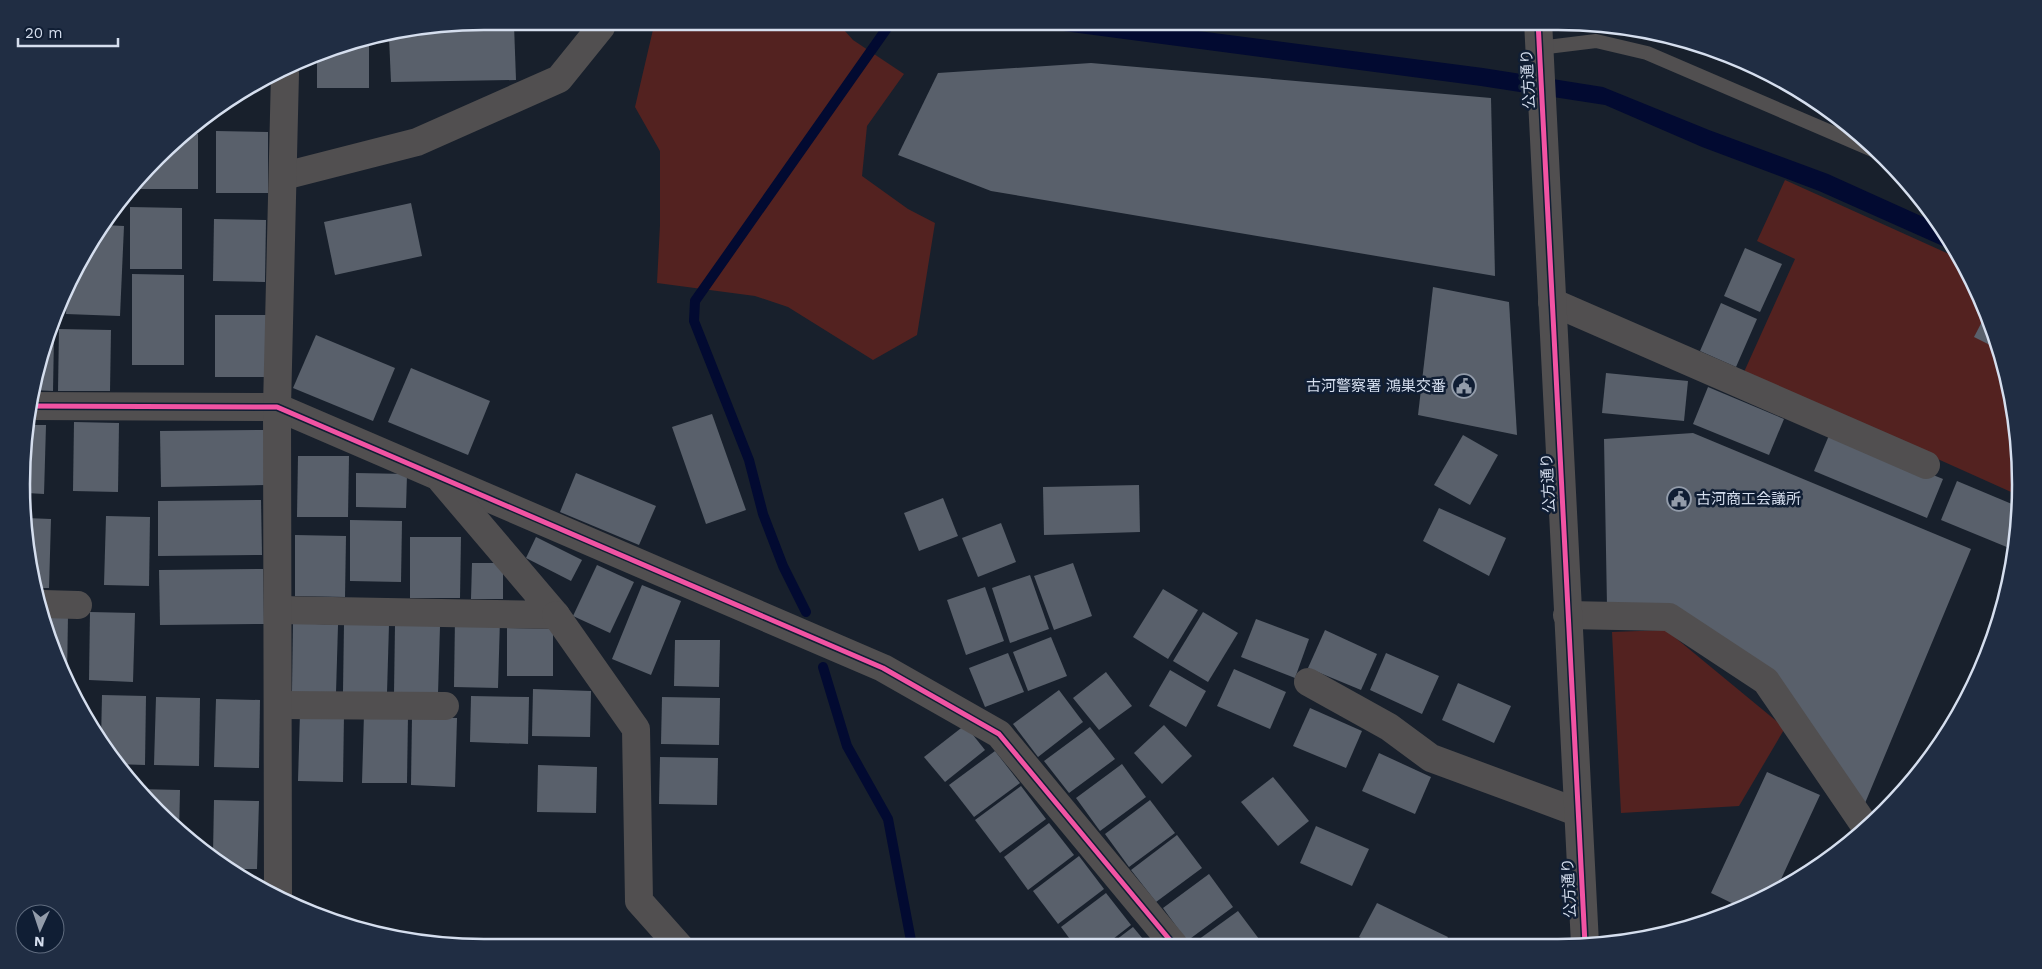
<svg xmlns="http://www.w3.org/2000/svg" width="2042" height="969" font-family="'Work Sans','Noto Sans JP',sans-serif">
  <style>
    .green { fill: #532220 }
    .water { fill: #020a31 }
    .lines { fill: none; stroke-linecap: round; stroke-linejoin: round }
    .stream { stroke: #020a31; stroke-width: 10 }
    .building { fill: #59606b }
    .service { stroke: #514f50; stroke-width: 14 }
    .minor { stroke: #514f50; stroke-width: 28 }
    .tertiary { stroke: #514f50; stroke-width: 28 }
    .cycleway-casing { stroke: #101e34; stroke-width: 8 }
    .cycleway { stroke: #f153a3; stroke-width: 5 }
    .labels { text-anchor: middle; stroke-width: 5; stroke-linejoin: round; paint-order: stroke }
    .street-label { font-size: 15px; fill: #d5deee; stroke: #101e34 }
    .poi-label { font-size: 15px; fill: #d5deee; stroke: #101e34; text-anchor: end }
    .rim { fill: none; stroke: #d5deee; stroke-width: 2.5 }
  </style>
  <rect width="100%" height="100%" fill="#18202c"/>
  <g class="green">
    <polygon points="655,21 836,21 853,40 904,74 867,126 862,176 908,209 935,223 917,335 873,360 788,307 755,296 657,283 660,225 660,151 635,107"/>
    <polygon points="1785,180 1960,259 1986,307 2012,394 2021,485 2020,496 1744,372 1795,259 1757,241"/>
    <polygon points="1666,630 1785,728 1739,806 1621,813 1612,632"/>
  </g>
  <polygon class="water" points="988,21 1121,21 1483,68 1603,87 1709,130 1828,174 1941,225 1956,252 1819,191 1702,147 1605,105 1481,86"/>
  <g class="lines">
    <g class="stream">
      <polyline points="806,612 783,566 763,514 749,460 694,321 695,301 892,21"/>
      <polyline points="823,667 847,746 888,819 912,946"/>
    </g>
  </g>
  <g class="building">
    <polygon points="514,25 516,80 391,82 389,37 452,27"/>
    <polygon points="369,40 369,88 317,88 317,56 335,46"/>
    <polygon points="1091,63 1491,98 1495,276 991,191 898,155 938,73"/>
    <polygon points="216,131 268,132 268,193 216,193"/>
    <polygon points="185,134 198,134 198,189 129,189 136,179"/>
    <polygon points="411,203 422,256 335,275 324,222"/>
    <polygon points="130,207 182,208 182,269 130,269"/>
    <polygon points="214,219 266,220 265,282 213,281"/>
    <polygon points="103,225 124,226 120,316 66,314 67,297 83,253"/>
    <polygon points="1745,248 1782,264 1760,312 1724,296"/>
    <polygon points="132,274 184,275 184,365 132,365"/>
    <polygon points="1433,287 1509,302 1517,435 1418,415"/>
    <polygon points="1721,303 1757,319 1736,367 1700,351"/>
    <polygon points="1987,312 1998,349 1974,337"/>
    <polygon points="215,315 268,315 267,377 215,377"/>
    <polygon points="59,329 111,330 110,391 58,391"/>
    <polygon points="52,335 54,335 53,391 32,390"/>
    <polygon points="316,335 395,368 373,421 293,388"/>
    <polygon points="411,368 490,401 468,455 388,422"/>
    <polygon points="1606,373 1688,381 1684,421 1602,413"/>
    <polygon points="1708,387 1784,419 1769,455 1693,424"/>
    <polygon points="712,414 746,510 706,524 672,427"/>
    <polygon points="74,422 119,423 118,492 73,491"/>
    <polygon points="29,425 46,425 44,494 27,493"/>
    <polygon points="264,430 265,485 161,487 160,431"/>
    <polygon points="1693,433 1971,549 1863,808 1776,679 1672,607 1607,606 1604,439"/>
    <polygon points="1830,433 1943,479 1927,518 1814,471"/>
    <polygon points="1463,435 1498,455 1470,505 1434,485"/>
    <polygon points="298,456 349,456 348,517 297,517"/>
    <polygon points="356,473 407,474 406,508 356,507"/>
    <polygon points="576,473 656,506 639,545 560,512"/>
    <polygon points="1957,481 2019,507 2014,550 1941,520"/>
    <polygon points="1139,485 1140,532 1044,535 1043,487"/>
    <polygon points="943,498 958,536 919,551 904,513"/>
    <polygon points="261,500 262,555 158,556 158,501"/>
    <polygon points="1439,508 1506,538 1489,576 1423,541"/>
    <polygon points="106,516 150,517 149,586 104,585"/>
    <polygon points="26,518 51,519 49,588 38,588 25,545"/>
    <polygon points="350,520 402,521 401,582 350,581"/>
    <polygon points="1001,523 1016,562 978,577 962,538"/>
    <polygon points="295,535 346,536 345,597 295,596"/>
    <polygon points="410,537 461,537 460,598 410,598"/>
    <polygon points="536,537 582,560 571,581 526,558"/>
    <polygon points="472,563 503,563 503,599 471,599"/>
    <polygon points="1073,563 1092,616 1054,630 1034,576"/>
    <polygon points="597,565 634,582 610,633 573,616"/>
    <polygon points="263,569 264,624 160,625 159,570"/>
    <polygon points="1030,575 1049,629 1010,643 992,588"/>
    <polygon points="642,585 681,601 651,675 612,659"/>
    <polygon points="985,587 1004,641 966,655 947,600"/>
    <polygon points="1163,589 1198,610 1168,659 1133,637"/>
    <polygon points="90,612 135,613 133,682 89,680"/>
    <polygon points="1203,612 1238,633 1208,682 1173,661"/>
    <polygon points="46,613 68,614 67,680 66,680"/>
    <polygon points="455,618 500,619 498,688 454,687"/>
    <polygon points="1256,619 1309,639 1295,678 1241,657"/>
    <polygon points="293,623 338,625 336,693 292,692"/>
    <polygon points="344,624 389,624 387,693 343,692"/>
    <polygon points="395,625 440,626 438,694 394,694"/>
    <polygon points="507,628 553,629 553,676 507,676"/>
    <polygon points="1325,630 1377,654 1361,690 1308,668"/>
    <polygon points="1051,637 1067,676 1028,691 1013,652"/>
    <polygon points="675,640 720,640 719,687 674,686"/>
    <polygon points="1008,653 1024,692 985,707 969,668"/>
    <polygon points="1386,653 1439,676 1422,714 1370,690"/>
    <polygon points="1234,669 1286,692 1270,729 1217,706"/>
    <polygon points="1170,670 1206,691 1186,727 1149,706"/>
    <polygon points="1106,672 1132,706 1099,730 1073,698"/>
    <polygon points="1458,683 1511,706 1494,743 1442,720"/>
    <polygon points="533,689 591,691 590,737 532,736"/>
    <polygon points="1059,690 1083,722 1038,757 1013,724"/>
    <polygon points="102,695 146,696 145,765 115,764 101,741"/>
    <polygon points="471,696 529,697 528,744 470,742"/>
    <polygon points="156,697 200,698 199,766 154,765"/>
    <polygon points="662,697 720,698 719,745 661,744"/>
    <polygon points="216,699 260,700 259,768 214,767"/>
    <polygon points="1310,708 1362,731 1346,768 1293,746"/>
    <polygon points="300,713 344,714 343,782 298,781"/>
    <polygon points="364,714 408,715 407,783 362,783"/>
    <polygon points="412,717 457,718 455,787 411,785"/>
    <polygon points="965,725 985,750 945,782 924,757"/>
    <polygon points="1164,725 1192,756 1162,784 1134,753"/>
    <polygon points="1090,727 1115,759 1069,793 1044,761"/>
    <polygon points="995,751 1020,783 974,817 949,785"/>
    <polygon points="1379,753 1431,777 1415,814 1362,791"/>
    <polygon points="660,757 718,758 717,805 659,804"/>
    <polygon points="1122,764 1146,797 1100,831 1076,798"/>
    <polygon points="538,765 597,767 596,813 537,812"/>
    <polygon points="1767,772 1820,795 1777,888 1738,910 1740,907 1711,893"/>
    <polygon points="1273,777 1309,821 1278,846 1241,802"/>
    <polygon points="1021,786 1046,819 1000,853 975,820"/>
    <polygon points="138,789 180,790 179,833"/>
    <polygon points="214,800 259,801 257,869 237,869 213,854"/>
    <polygon points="1150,800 1175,833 1129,867 1105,834"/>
    <polygon points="1049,823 1074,855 1028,890 1004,857"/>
    <polygon points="1316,826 1369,849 1352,886 1300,863"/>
    <polygon points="1177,835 1202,868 1156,902 1131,870"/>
    <polygon points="1079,856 1104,889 1058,924 1033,891"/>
    <polygon points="1209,874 1233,907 1187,941 1163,908"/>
    <polygon points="1106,893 1131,925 1104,946 1075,946 1061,927"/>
    <polygon points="1377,903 1448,937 1444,944 1374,945 1359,937"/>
    <polygon points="1238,911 1262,943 1259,945 1191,945"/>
    <polygon points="1133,927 1148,945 1108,946"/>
  </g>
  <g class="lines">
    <polyline class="service" points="1539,48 1596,41 1647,53 1882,154"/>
    <g class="minor">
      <polyline points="284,176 417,142 559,79 601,27 603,21"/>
      <polyline points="1552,302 1926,465"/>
      <polyline points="30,406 277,407 883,668 999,734 1174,945"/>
      <polyline points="43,604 78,605"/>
      <polyline points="278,610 556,615 442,481"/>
      <polyline points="556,615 636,729 639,901 680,947"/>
      <polyline points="1567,615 1669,617 1766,681 1865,826"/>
      <polyline points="1308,682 1389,727 1431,758 1577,812"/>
      <polyline points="278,705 445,706"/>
      <polyline points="278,895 277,407 285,73"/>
    </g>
    <polyline class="tertiary" points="1538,21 1585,944"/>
    <g class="cycleway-casing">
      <g id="cycleway">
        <polyline points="1538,21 1585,944"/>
        <polyline points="30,406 277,407 883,668 999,734 1174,945"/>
      </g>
    </g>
    <use href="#cycleway" class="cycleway"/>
  </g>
  <defs>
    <g id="civic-ring" transform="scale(1.25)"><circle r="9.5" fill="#101e34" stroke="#939caa" stroke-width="1.5"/><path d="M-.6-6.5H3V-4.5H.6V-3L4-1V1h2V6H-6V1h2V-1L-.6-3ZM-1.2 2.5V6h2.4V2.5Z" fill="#939caa"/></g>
  </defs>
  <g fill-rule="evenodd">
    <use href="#civic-ring" x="1464" y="386"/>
    <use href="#civic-ring" x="1679" y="499"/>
  </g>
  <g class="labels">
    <g class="street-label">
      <text transform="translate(1528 79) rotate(-93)" y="5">公方通り</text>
      <text transform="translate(1548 483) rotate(-93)" y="5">公方通り</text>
      <text transform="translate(1569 888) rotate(-93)" y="5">公方通り</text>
    </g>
    <g class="poi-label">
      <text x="1446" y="391">古河警察署 鴻巣交番</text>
      <text x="1696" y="504" text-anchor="start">古河商工会議所</text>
    </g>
  </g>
  <path d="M0 0H2042V969H0ZM484 30H1558A454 454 0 0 1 2012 484V485A454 454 0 0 1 1558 939H484A454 454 0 0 1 30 485V484A454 454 0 0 1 484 30Z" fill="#202d43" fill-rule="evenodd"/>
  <path class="rim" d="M484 30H1558A454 454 0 0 1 2012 484V485A454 454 0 0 1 1558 939H484A454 454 0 0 1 30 485V484A454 454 0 0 1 484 30Z"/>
  <g transform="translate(40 929) rotate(183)"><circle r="24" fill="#101e34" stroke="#5f6b7e"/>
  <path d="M0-4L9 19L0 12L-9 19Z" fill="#939caa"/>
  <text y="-8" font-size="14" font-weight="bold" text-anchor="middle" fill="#d5deee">N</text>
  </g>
  <path d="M18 38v8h100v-8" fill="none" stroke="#d5deee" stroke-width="2.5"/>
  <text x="25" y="38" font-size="15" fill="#d5deee" stroke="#101e34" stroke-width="4" paint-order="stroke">20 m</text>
</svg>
